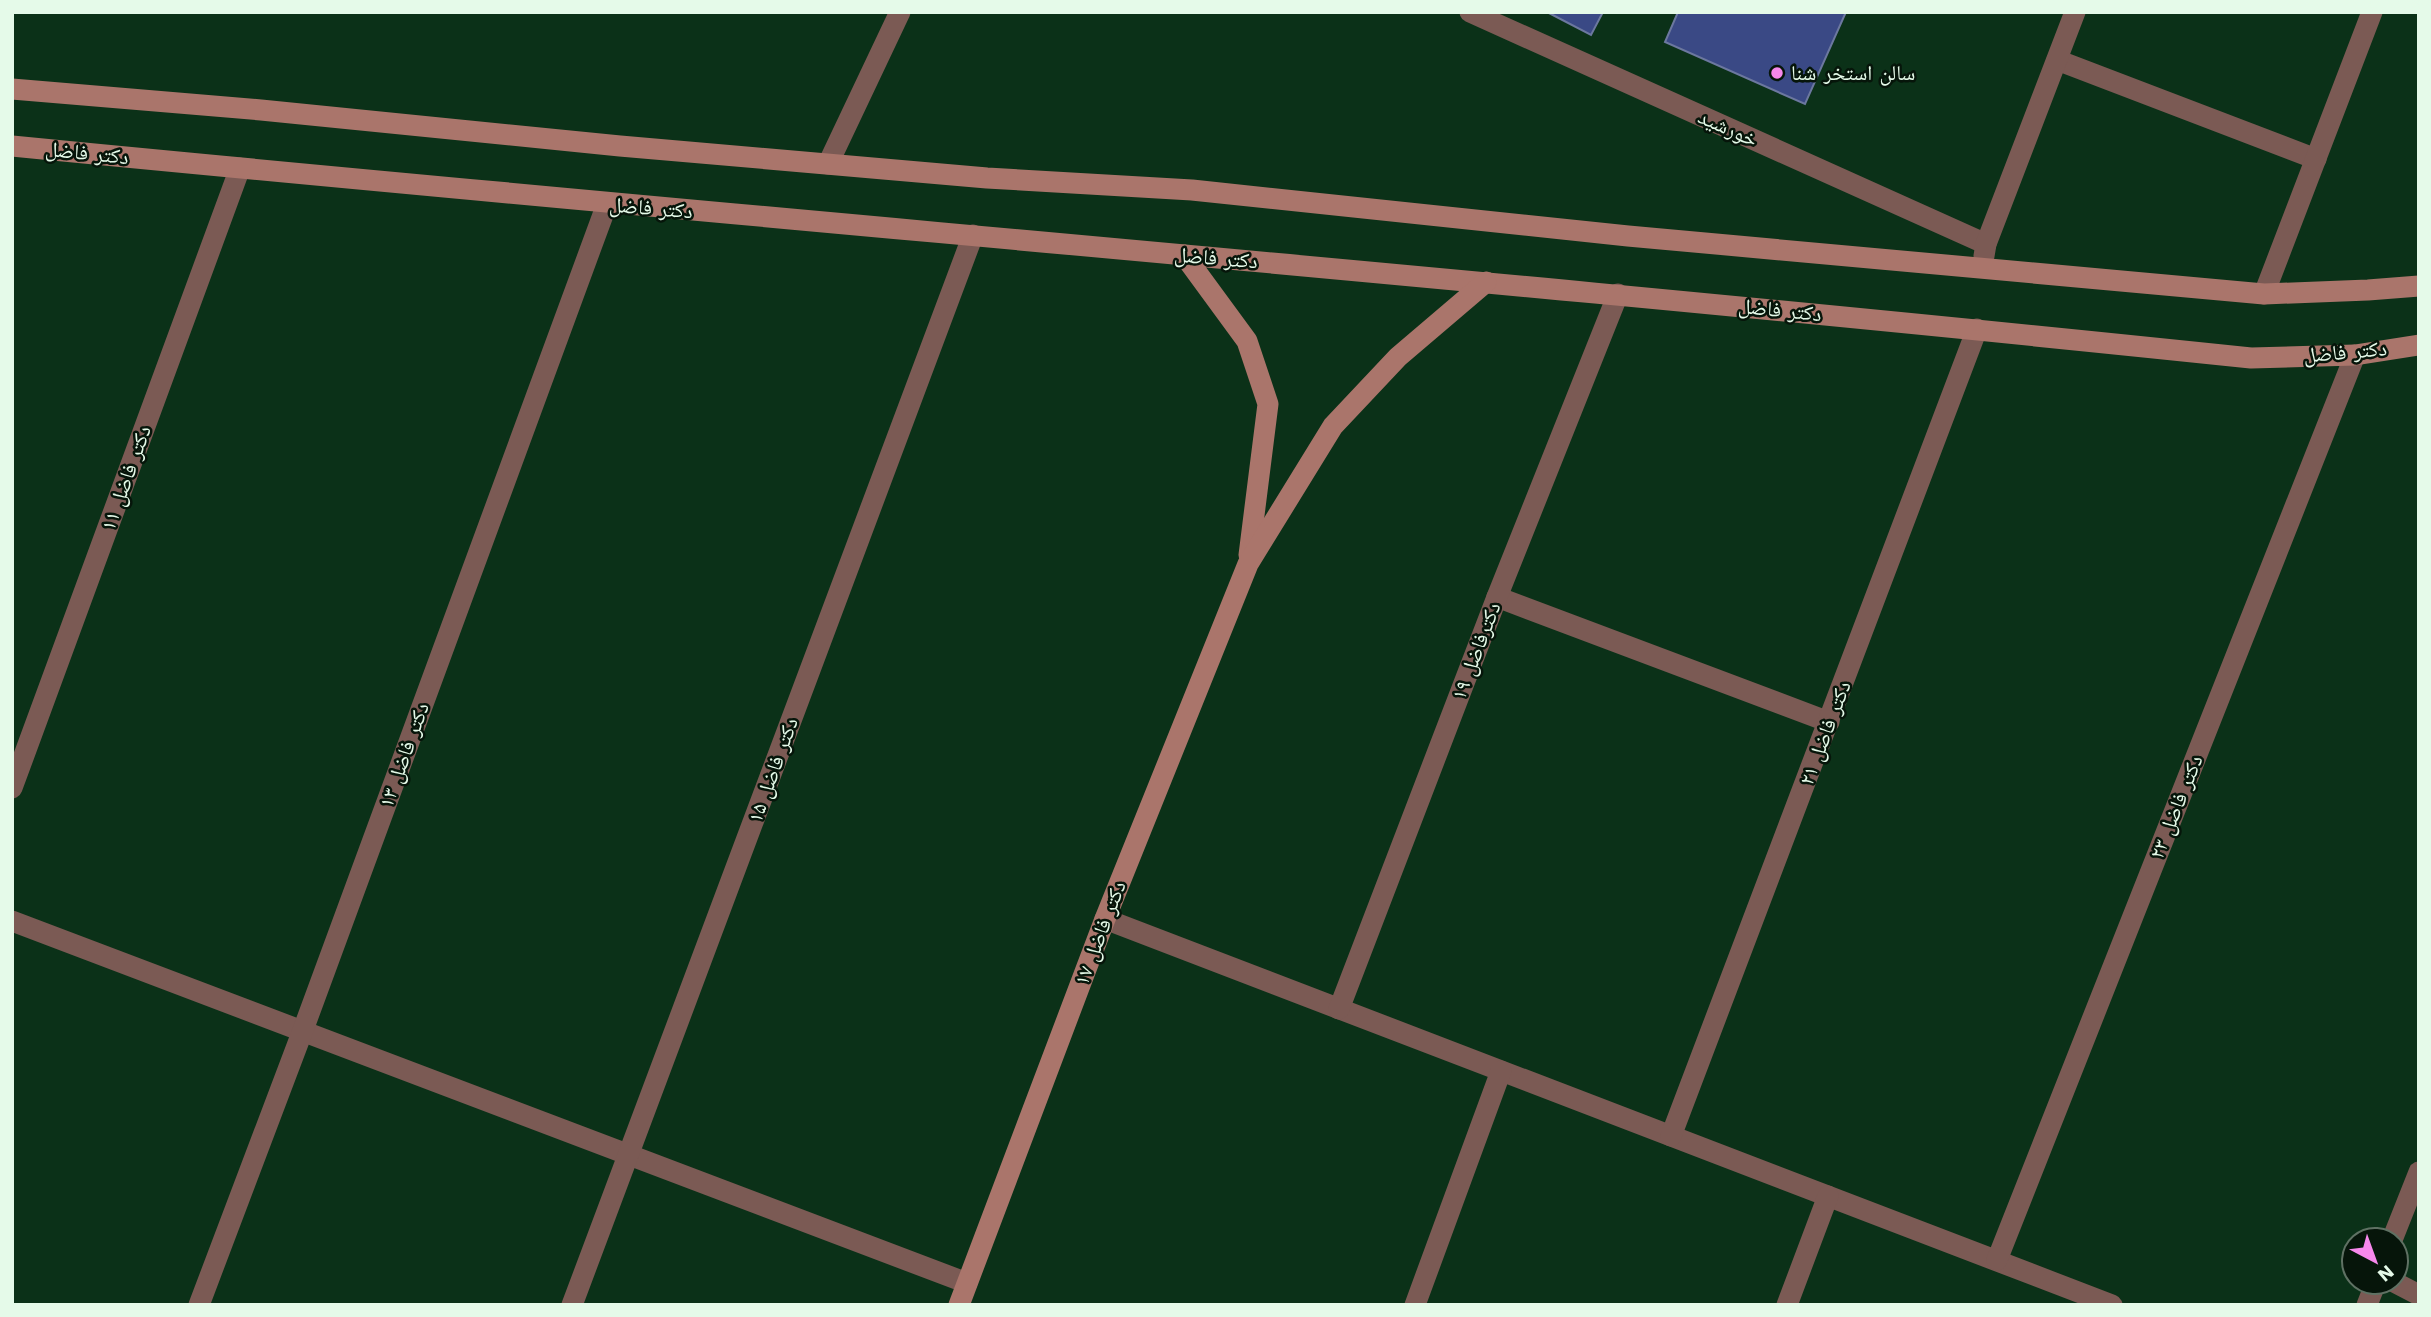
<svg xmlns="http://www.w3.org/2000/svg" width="2431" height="1317" font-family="'Work Sans','Noto Naskh Arabic',sans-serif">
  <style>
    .building { fill: #3a4985; stroke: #6c789f; stroke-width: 2 }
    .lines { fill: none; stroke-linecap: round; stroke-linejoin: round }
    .lane { stroke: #7b5a54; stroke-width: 21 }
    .street { stroke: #7b5a54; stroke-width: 21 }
    .secondary { stroke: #aa756b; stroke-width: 21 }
    .poi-dot { fill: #f788ec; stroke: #06150a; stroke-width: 2.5 }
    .labels { text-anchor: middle; stroke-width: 5; stroke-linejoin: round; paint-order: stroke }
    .poi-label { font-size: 21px; fill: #e5fae9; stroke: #06150a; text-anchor: start }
    .street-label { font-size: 21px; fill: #e5fae9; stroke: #06150a }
  </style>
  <rect width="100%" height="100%" fill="#0b3118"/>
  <g class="building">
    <polygon points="1547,12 1603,12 1591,35"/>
    <polygon points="1678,12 1846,12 1805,104 1665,42"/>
  </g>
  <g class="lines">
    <g class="lane">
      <polyline points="828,164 900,12"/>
      <polyline points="1497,597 1829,722"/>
    </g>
    <g class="street">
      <polyline points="1470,12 1986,244"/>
      <polyline points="2057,60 2316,159"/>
      <polyline points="1984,256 1986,244 2075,12"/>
      <polyline points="2264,294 2372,12"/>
      <polyline points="12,788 240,168"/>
      <polyline points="1105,919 2112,1305"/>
      <polyline points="12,921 967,1283"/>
      <polyline points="1339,1009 1497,597 1618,294"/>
      <polyline points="1671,1136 1977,329"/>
      <polyline points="2392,1240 2419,1172"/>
      <polyline points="1997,1260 2355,355"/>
      <polyline points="2394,1282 2419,1295"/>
      <polyline points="199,1305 303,1030 607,204"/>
      <polyline points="572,1305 973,235"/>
      <polyline points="1415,1305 1501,1071"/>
      <polyline points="1787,1305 1828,1196"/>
      <polyline points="2367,1305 2376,1282"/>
    </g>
    <g class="secondary">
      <polyline points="12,89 261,110 620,146 987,178 1192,190 1628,236 2264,294 2368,290 2419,286"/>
      <path d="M12,146C758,219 1505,280 2251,358L2355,355L2419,345"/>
      <polyline points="1184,255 1247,341 1268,404 1249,555"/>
      <polyline points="959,1305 1105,919 1248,564 1333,426 1398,357 1486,282"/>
    </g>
  </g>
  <circle class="poi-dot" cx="1777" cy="73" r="7"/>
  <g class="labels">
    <g class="poi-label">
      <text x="1791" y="80">سالن استخر شنا</text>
    </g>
    <g class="street-label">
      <text transform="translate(1728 128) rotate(24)" y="7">خورشید</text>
      <text transform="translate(87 153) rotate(6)" y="7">دکتر فاضل</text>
      <text transform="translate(651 208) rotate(5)" y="7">دکتر فاضل</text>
      <text transform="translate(1216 258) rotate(5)" y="7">دکتر فاضل</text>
      <text transform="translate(1780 310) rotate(6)" y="7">دکتر فاضل</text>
      <text transform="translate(2345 352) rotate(-5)" y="7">دکتر فاضل</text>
      <text transform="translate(126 478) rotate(-70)" y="7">دکتر فاضل ۱۱</text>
      <text transform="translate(1476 651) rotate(-69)" y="7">دکترفاضل ۱۹</text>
      <text transform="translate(1825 733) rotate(-69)" y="7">دکتر فاضل ۲۱</text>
      <text transform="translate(404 755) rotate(-70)" y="7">دکتر فاضل ۱۳</text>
      <text transform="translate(773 770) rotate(-70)" y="7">دکتر فاضل ۱۵</text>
      <text transform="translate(2176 807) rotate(-68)" y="7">دکتر فاضل ۲۳</text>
      <text transform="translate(1100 933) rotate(-69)" y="7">دکتر فاضل ۱۷</text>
    </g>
  </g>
  <rect width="2431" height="1317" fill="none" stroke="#e5fae9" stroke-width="28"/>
  <g transform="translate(2375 1261) rotate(139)"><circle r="33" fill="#06150a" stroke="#5f7163" stroke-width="2"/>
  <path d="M0-5L12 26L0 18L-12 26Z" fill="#f788ec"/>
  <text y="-10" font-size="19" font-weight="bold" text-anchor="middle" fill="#e5fae9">N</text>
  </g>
</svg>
